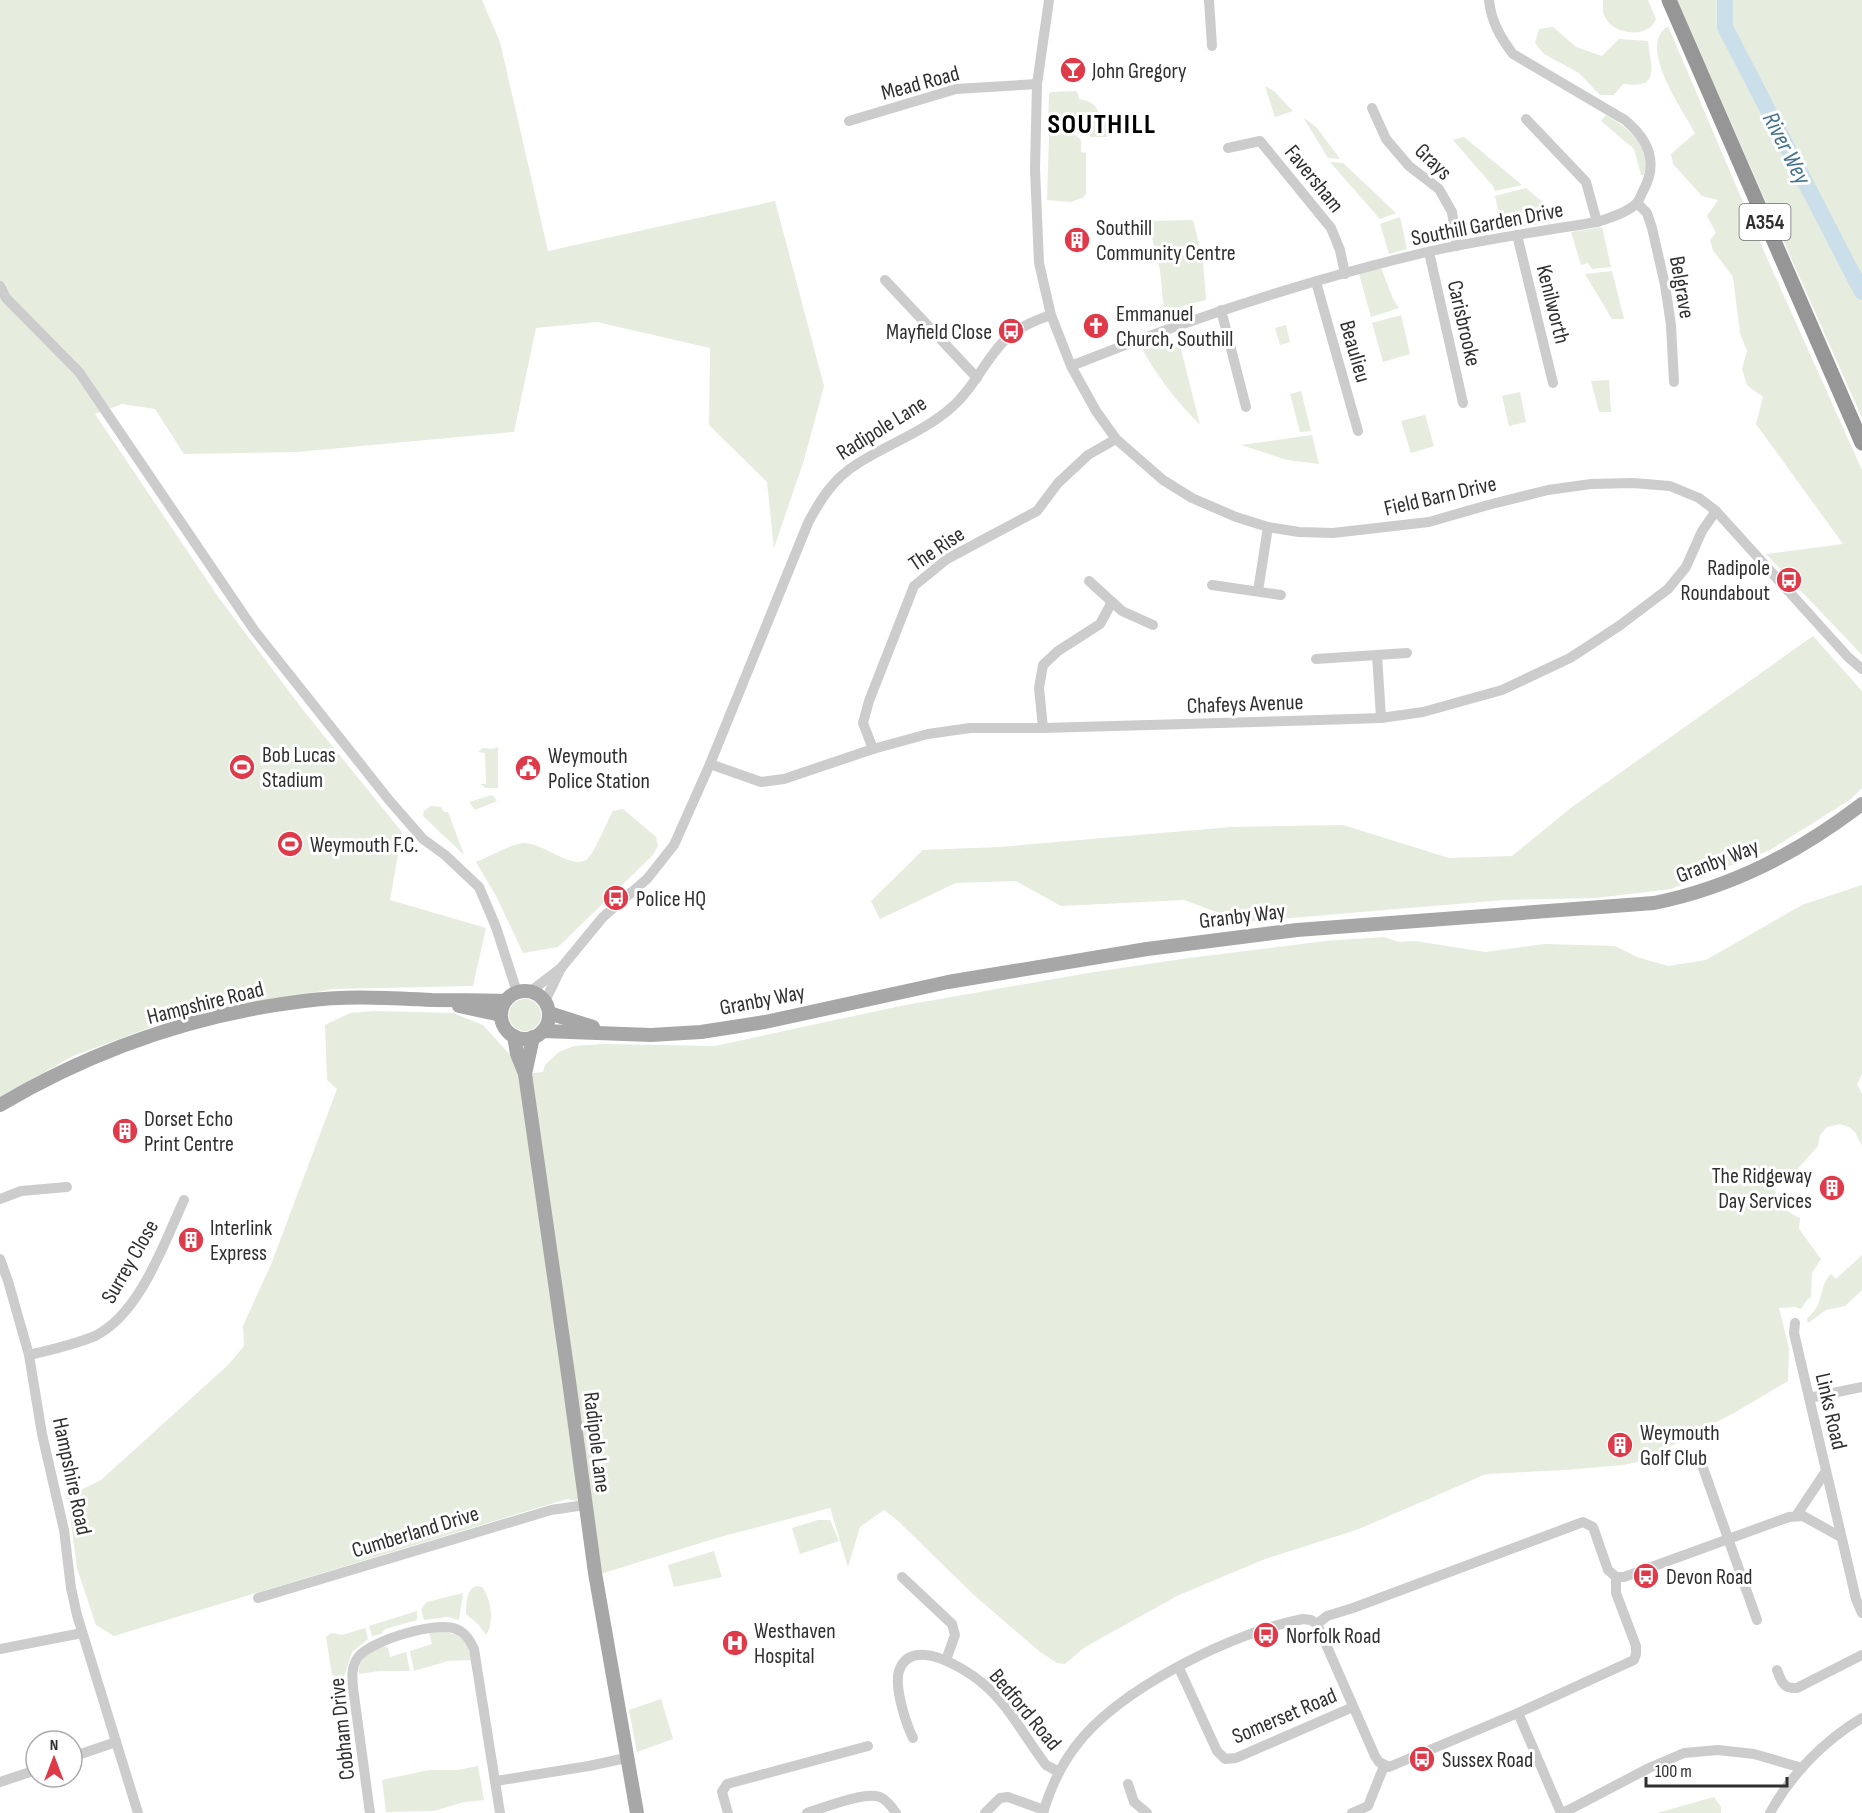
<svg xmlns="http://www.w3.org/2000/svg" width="1862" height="1813" font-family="'Sofia Sans Condensed',sans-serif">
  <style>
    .green { fill: #e6ecde }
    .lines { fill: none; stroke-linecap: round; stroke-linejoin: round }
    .river { stroke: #cbdfeb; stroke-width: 16 }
    .minor { stroke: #ccc; stroke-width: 10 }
    .major { stroke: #a7a7a7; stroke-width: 14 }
    .highway { stroke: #969696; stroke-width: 15 }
    .labels { text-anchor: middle; stroke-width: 6; stroke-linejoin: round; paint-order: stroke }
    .shield { fill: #fff; stroke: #6d6d6d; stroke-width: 1.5 }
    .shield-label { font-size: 21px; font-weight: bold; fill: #2f2f2f }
    .poi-label { font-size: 22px; fill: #2f2f2f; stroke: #fff; text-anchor: start }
    .street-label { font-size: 22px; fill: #2f2f2f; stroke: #fff }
    .water-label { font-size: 24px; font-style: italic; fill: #41718e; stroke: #fff }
    .district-label { font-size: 28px; font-weight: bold; letter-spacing: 1.5px; fill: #000; stroke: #fff }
  </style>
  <rect width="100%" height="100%" fill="#fff"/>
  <g class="green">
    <polygon points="0,0 482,0 500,42 548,251 775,201 824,386 804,460 774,548 767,482 709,425 710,348 597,322 536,328 514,432 297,452 184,454 155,409 122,404 95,414 219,598 303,710 402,832 390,900 486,928 473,986 333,989 173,1019 73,1056 0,1097"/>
    <path d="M1603,0H1648L1656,19C1648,40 1612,35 1604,15C1602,10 1603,5 1603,0Z"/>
    <polygon points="1676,0 1862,0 1862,418 1684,17"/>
    <path d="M1668,26L1766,256L1862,470V655L1766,554L1843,544L1756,424L1763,397L1747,385L1742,369L1747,351L1740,333L1733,277L1713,250L1710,240L1716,233L1707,216L1718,200L1702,196L1673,164L1671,154L1695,133C1683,110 1636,46 1668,26Z"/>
    <path d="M1553,27L1576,47L1602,56L1619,39L1648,41C1651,69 1661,89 1623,84L1614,95H1600L1579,73L1544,54L1535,43L1539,29Z"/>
    <polygon points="1265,86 1274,91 1293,111 1275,117"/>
    <path d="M1077,91L1079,99C1093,101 1099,107 1100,121L1107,122V137H1091C1076,120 1066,131 1048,124L1049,94L1051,92Z"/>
    <path d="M1606,115C1628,128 1652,145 1644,175H1641L1634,149L1601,121Z"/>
    <polygon points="1303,117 1317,128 1340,159 1328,158"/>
    <polygon points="1074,134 1081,140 1081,152 1086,153 1086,193 1084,197 1071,202 1047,200 1049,135"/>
    <polygon points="1464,137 1522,185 1495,191 1493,186 1453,140"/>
    <polygon points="1330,162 1343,163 1396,213 1380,219"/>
    <polygon points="1526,188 1557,214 1556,221 1503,230 1495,196"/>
    <polygon points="1400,217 1407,249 1389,254 1380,224"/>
    <polygon points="1193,220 1203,261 1206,300 1164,311 1160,270 1148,221"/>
    <polygon points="1602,227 1611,267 1592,269 1588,263 1581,265 1571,232"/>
    <polygon points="1381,268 1393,299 1399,308 1371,317 1359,274"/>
    <polygon points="1612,271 1624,319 1612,319 1585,274"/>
    <polygon points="1401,315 1410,354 1383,362 1372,323"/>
    <polygon points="1286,325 1290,342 1280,345 1275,328"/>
    <path d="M1177,346L1181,349L1200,425C1174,398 1159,379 1141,347Z"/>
    <polygon points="1609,380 1611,412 1599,412 1591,381"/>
    <polygon points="1301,391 1311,431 1300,432 1290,394"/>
    <polygon points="1520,392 1526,422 1509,426 1502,396"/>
    <polygon points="1425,415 1434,446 1411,453 1401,421"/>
    <polygon points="1312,435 1319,464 1287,460 1241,445"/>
    <polygon points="1813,636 1862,691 1862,788 1851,799 1770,850 1671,889 1596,898 1504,900 1244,922 1184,900 1061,906 1016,881 956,883 880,919 871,901 923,850 1000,847 1231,827 1343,825 1449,858 1512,856 1572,807"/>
    <polygon points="498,747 498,788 486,788 480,784 486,784 485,753 478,752 483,748 493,749"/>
    <polygon points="492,795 497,801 475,810 469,802"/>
    <polygon points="431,806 441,807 444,812 448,812 464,855 423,816 424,811"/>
    <path d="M623,809L656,837L658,846L653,855L558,947L523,953L496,896L476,862C489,857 511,844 524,843C544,843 570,869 586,860C594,855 607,821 613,811Z"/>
    <path d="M1862,885V1074L1857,1084L1862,1094V1146L1855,1132L1849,1127L1840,1124L1827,1127L1820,1135L1818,1146L1785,1183L1778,1184L1775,1190C1778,1203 1787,1213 1800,1218L1799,1229L1821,1259L1812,1273L1811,1297L1807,1300L1801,1309L1795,1307L1779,1308L1789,1348L1788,1381L1732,1414L1642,1461L1623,1465L1565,1470L1486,1474L1359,1529L1265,1559L1179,1595L1085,1647L1065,1664L1057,1663L1039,1651L975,1596L897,1520L884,1510L860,1527L848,1567L830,1508L720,1537L600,1574L590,1503L567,1499L114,1636L96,1625L77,1568L67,1493L85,1488L101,1480L228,1365L244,1346L243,1326L272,1262L337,1089L327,1080L325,1025L350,1013L375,1011L453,1013L483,1025L512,1057L518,1075L543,1072L545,1065L559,1052L574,1046L603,1044L715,1046L900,1006L1088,973L1189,958L1325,941L1384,937L1399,942L1415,941L1485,952L1545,944L1615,946L1637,957L1668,966L1706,960L1802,905Z"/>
    <circle cx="525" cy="1015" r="16"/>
    <path d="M1862,1255V1290L1845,1306L1826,1310L1808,1323L1807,1319C1812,1314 1817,1308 1819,1302C1823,1291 1822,1283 1831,1274L1836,1279Z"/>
    <polygon points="818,1520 830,1520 839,1541 800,1554 792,1528"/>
    <polygon points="714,1551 722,1577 674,1587 668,1565"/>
    <path d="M476,1586L482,1587C491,1598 495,1623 486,1635L478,1624L466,1614C467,1604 465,1591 476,1586Z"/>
    <polygon points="463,1593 459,1620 448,1617 424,1620 421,1609 427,1602"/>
    <polygon points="417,1611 417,1620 385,1629 381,1634 372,1636 369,1626"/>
    <polygon points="783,1626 798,1629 798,1634 779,1640"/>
    <polygon points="365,1628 368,1639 352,1652 343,1680 332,1675 326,1637 331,1633 342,1635"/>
    <path d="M436,1630C460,1635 465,1636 472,1660L448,1661L414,1671L410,1651L432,1644L429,1632Z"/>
    <path d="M384,1646L388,1648L390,1657L406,1652L410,1671H379L359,1674C358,1657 371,1652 384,1646Z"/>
    <polygon points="661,1699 673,1739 637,1752 629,1710"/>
    <polygon points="478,1766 484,1800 464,1802 434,1811 386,1812 382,1780 429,1770 457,1770"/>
    <polygon points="1714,1797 1721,1807 1721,1813 1657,1813"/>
  </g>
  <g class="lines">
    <polyline class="river" points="1725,0 1725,27 1862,292"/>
    <g class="minor">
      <polyline points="1049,0 1037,84 1035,169 1039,263 1051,315 1071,366 1096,411 1116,439 1163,480 1192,498 1236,517 1268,527 1299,532 1333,533 1429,522 1488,505 1548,490 1591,484 1633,483 1670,486 1699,498 1716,511 1848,657 1862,669"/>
      <polyline points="1209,0 1212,46"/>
      <polyline points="1372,108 1386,139 1409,166 1439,189 1452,212 1457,246"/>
      <polyline points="1526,119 1586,182 1597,222"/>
      <polyline points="849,121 956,89 1037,84"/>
      <polyline points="1228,148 1260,141 1331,228 1340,250 1345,274"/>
      <polyline points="1637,203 1647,213 1652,228 1665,285 1671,325 1674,382"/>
      <polyline points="1517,235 1553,383"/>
      <polyline points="1429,252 1463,403"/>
      <polyline points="885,280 977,378"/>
      <polyline points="1316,282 1358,431"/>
      <polyline points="0,286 6,298 79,372 254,630 389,800 423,839 445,855 479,887 496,927 517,992"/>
      <polyline points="1221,310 1246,407"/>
      <path d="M1071,366C1188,319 1308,280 1431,251C1486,239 1542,231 1597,222C1610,218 1626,213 1636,204C1639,201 1641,195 1643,191C1659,162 1648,139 1625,120L1513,54C1500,37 1491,21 1489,0"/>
      <polyline points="1089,581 1122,611 1153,625"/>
      <polyline points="1212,585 1281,595"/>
      <polyline points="1258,591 1268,527"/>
      <polyline points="1377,655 1381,718"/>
      <polyline points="1316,659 1407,653"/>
      <polyline points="1043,728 1039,688 1043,665 1058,651 1100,624 1112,602"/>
      <polyline points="873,749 863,723 869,701 914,586 947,559 1037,511 1058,483 1088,455 1116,439"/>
      <polyline points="710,764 761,782 784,779 873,749 928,734 970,728 1043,728 1320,720 1381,718 1423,712 1502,690 1570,658 1619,626 1668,589 1686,567 1702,531 1716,511"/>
      <path d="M531,991L561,968L603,917L647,879L674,845L710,764L808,523C820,500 834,478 857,464C888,444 924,432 952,407C973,389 984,362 1003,342C1017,328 1033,321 1051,315"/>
      <polyline points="545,1001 561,968"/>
      <polyline points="0,1199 21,1191 67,1187"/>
      <polyline points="0,1259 8,1281 29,1355 42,1434 64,1530 71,1588 77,1615 138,1813"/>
      <polyline points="1795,1323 1794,1333 1856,1599 1862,1613"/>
      <path d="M29,1355C51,1350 73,1345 95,1336C140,1314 164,1243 184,1200"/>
      <polyline points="1809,1398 1862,1387"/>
      <polyline points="1702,1465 1757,1620"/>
      <polyline points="1796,1516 1826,1471"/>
      <polyline points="902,1577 952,1624 955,1635 946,1660"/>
      <polyline points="1616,1577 1624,1577 1789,1517 1803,1516 1841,1537"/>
      <polyline points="258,1598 551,1510 585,1505"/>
      <polyline points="1317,1624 1375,1756 1379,1762 1389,1767 1518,1713 1634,1660 1636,1654 1636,1646 1616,1593 1616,1577"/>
      <polyline points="1317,1624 1327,1616 1353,1608 1583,1522 1593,1527 1608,1570 1616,1577"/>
      <polyline points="0,1649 82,1633"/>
      <polyline points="1179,1668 1217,1751 1225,1759 1236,1758 1353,1707"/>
      <path d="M1777,1670C1782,1682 1783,1689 1797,1688L1862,1655"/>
      <polyline points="1518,1713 1561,1813"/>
      <path d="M913,1738C906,1724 894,1687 899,1671C911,1635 964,1668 981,1682C1008,1703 1025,1738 1046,1765L1059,1772"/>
      <polyline points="72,1757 116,1742"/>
      <polyline points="496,1781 589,1766 626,1758"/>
      <polyline points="0,1782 36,1770"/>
      <polyline points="1128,1784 1134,1802 1147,1813"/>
      <path d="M370,1813L353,1688C352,1676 351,1666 359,1656C373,1640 436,1621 456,1629C466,1633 470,1641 474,1649L500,1813"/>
      <polyline points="728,1813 722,1792 727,1784 868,1746"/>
      <path d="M807,1813C823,1808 865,1791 880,1797C887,1800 892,1807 896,1813"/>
      <polyline points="985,1813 1000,1798 1008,1797 1044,1810"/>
      <path d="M1043,1813C1050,1789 1060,1767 1075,1747C1118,1689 1233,1632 1303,1619L1311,1620L1317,1624"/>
      <polyline points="1352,1813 1368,1806 1384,1766"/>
      <polyline points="1563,1813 1649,1768 1684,1753 1718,1750 1754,1754 1802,1768"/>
      <path d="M1770,1813C1791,1774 1825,1740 1862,1718"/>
    </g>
    <g class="major">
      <circle cx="525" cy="1015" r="24"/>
      <polyline points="459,1006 501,1015"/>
      <polyline points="549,1013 593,1027"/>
      <path d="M543,1031L651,1035L701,1032L765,1022L948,982L1147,949L1297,930L1654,903C1733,887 1799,852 1862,804"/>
      <polyline points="514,1036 517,1054 525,1074 569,1381 595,1573 637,1813"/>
      <polyline points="525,1074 533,1037"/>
      <path d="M0,1105C93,1050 197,1014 304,1001C347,995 389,998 432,1000C456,1000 481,1000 505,1001"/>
    </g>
    <polyline class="highway" points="1669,0 1862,443"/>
  </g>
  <defs>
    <g id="bar-disc" transform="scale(1.35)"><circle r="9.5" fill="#de3a49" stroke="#fff"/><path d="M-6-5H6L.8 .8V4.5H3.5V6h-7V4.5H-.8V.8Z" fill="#fff"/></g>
    <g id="building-disc" transform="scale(1.35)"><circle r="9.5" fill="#de3a49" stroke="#fff"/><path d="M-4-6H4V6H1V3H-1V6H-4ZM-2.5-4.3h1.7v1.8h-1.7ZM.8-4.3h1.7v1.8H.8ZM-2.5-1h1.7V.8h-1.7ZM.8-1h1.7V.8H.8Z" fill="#fff"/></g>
    <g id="church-disc" transform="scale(1.35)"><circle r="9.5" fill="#de3a49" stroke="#fff"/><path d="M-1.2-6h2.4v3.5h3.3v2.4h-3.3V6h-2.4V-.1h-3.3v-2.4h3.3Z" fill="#fff"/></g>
    <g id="bus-disc" transform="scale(1.35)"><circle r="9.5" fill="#de3a49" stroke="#fff"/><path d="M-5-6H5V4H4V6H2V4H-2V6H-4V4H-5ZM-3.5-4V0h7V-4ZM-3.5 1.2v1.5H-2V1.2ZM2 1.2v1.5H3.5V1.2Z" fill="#fff"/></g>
    <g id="stadium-disc" transform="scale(1.35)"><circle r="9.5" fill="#de3a49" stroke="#fff"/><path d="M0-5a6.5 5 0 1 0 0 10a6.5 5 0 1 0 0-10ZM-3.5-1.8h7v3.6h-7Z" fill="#fff"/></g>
    <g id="civic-disc" transform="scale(1.35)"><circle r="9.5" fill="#de3a49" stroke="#fff"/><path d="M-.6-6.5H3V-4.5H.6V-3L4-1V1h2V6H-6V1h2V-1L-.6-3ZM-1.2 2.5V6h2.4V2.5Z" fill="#fff"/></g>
    <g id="hospital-disc" transform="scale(1.35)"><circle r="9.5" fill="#de3a49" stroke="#fff"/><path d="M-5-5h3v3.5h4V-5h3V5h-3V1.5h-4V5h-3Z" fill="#fff"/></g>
  </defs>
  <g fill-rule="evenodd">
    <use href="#bar-disc" x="1073" y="70"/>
    <use href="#building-disc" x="1077" y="240"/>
    <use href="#church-disc" x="1096" y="326"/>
    <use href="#bus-disc" x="1011" y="331"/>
    <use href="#bus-disc" x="1789" y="580"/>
    <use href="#stadium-disc" x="242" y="767"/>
    <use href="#civic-disc" x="528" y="768"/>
    <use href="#stadium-disc" x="290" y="844"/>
    <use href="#bus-disc" x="616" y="898"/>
    <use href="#building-disc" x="125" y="1131"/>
    <use href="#building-disc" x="1832" y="1188"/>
    <use href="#building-disc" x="191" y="1240"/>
    <use href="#building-disc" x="1620" y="1445"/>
    <use href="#bus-disc" x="1646" y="1576"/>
    <use href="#bus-disc" x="1266" y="1635"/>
    <use href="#hospital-disc" x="735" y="1643"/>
    <use href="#bus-disc" x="1422" y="1759"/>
  </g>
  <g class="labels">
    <rect class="shield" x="1739.5" y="204" width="51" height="36" rx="4.5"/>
    <g class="shield-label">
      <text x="1765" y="229">A354</text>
    </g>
    <g class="poi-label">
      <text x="1092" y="78">John Gregory</text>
      <text x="1096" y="235">Southill<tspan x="1096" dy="25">Community Centre</tspan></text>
      <text x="1116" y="321">Emmanuel<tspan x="1116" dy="25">Church, Southill</tspan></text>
      <text x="992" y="339" text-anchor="end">Mayfield Close</text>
      <text x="1770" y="575" text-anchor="end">Radipole<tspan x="1770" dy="25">Roundabout</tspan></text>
      <text x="262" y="762">Bob Lucas<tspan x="262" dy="25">Stadium</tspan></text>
      <text x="548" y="763">Weymouth<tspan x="548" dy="25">Police Station</tspan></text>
      <text x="310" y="852">Weymouth F.C.</text>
      <text x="636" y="906">Police HQ</text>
      <text x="144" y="1126">Dorset Echo<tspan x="144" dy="25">Print Centre</tspan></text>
      <text x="1812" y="1183" text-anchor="end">The Ridgeway<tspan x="1812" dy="25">Day Services</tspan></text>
      <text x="210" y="1235">Interlink<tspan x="210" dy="25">Express</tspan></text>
      <text x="1640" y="1440">Weymouth<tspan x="1640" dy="25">Golf Club</tspan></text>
      <text x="1666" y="1584">Devon Road</text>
      <text x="754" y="1638">Westhaven<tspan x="754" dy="25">Hospital</tspan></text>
      <text x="1286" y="1643">Norfolk Road</text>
      <text x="1442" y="1767">Sussex Road</text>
    </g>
    <g class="street-label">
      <text transform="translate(920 82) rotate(-15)" y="8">Mead Road</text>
      <text transform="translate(1434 161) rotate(44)" y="8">Grays</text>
      <text transform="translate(1315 178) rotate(51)" y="8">Faversham</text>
      <text transform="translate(1487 223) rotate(-11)" y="8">Southill Garden Drive</text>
      <text transform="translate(1683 287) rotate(80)" y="8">Belgrave</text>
      <text transform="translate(1554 304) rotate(76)" y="8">Kenilworth</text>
      <text transform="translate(1465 323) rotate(77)" y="8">Carisbrooke</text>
      <text transform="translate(1356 351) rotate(74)" y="8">Beaulieu</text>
      <text transform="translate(881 427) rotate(-32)" y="8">Radipole Lane</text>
      <text transform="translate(1440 495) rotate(-13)" y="8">Field Barn Drive</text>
      <text transform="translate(936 548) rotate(-34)" y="8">The Rise</text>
      <text transform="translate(1245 703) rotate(-2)" y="8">Chafeys Avenue</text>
      <text transform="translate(1717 860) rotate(-21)" y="8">Granby Way</text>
      <text transform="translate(1242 915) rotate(-7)" y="8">Granby Way</text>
      <text transform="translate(762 999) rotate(-11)" y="8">Granby Way</text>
      <text transform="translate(205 1002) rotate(-14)" y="8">Hampshire Road</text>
      <text transform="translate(129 1261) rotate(-60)" y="8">Surrey Close</text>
      <text transform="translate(1832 1411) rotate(77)" y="8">Links Road</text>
      <text transform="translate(598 1442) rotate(83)" y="8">Radipole Lane</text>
      <text transform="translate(73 1476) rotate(78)" y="8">Hampshire Road</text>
      <text transform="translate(415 1531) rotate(-17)" y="8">Cumberland Drive</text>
      <text transform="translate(1026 1709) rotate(50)" y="8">Bedford Road</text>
      <text transform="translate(1284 1715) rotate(-23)" y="8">Somerset Road</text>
      <text transform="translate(341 1729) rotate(-96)" y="8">Cobham Drive</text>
    </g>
    <g class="water-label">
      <text transform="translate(1787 148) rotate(63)" y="8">River Wey</text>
    </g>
    <g class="district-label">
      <text x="1102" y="133">SOUTHILL</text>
    </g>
  </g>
  <g transform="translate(54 1759)"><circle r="28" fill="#ffffff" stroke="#acacac" stroke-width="1.5"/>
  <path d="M0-4.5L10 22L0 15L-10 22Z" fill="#de3a49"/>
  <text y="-9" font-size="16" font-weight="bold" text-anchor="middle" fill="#2f2f2f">N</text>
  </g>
  <path d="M1646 1777v9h141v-9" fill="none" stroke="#2f2f2f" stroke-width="3"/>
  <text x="1655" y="1777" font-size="18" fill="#2f2f2f" stroke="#ffffff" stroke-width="4.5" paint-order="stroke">100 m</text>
</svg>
